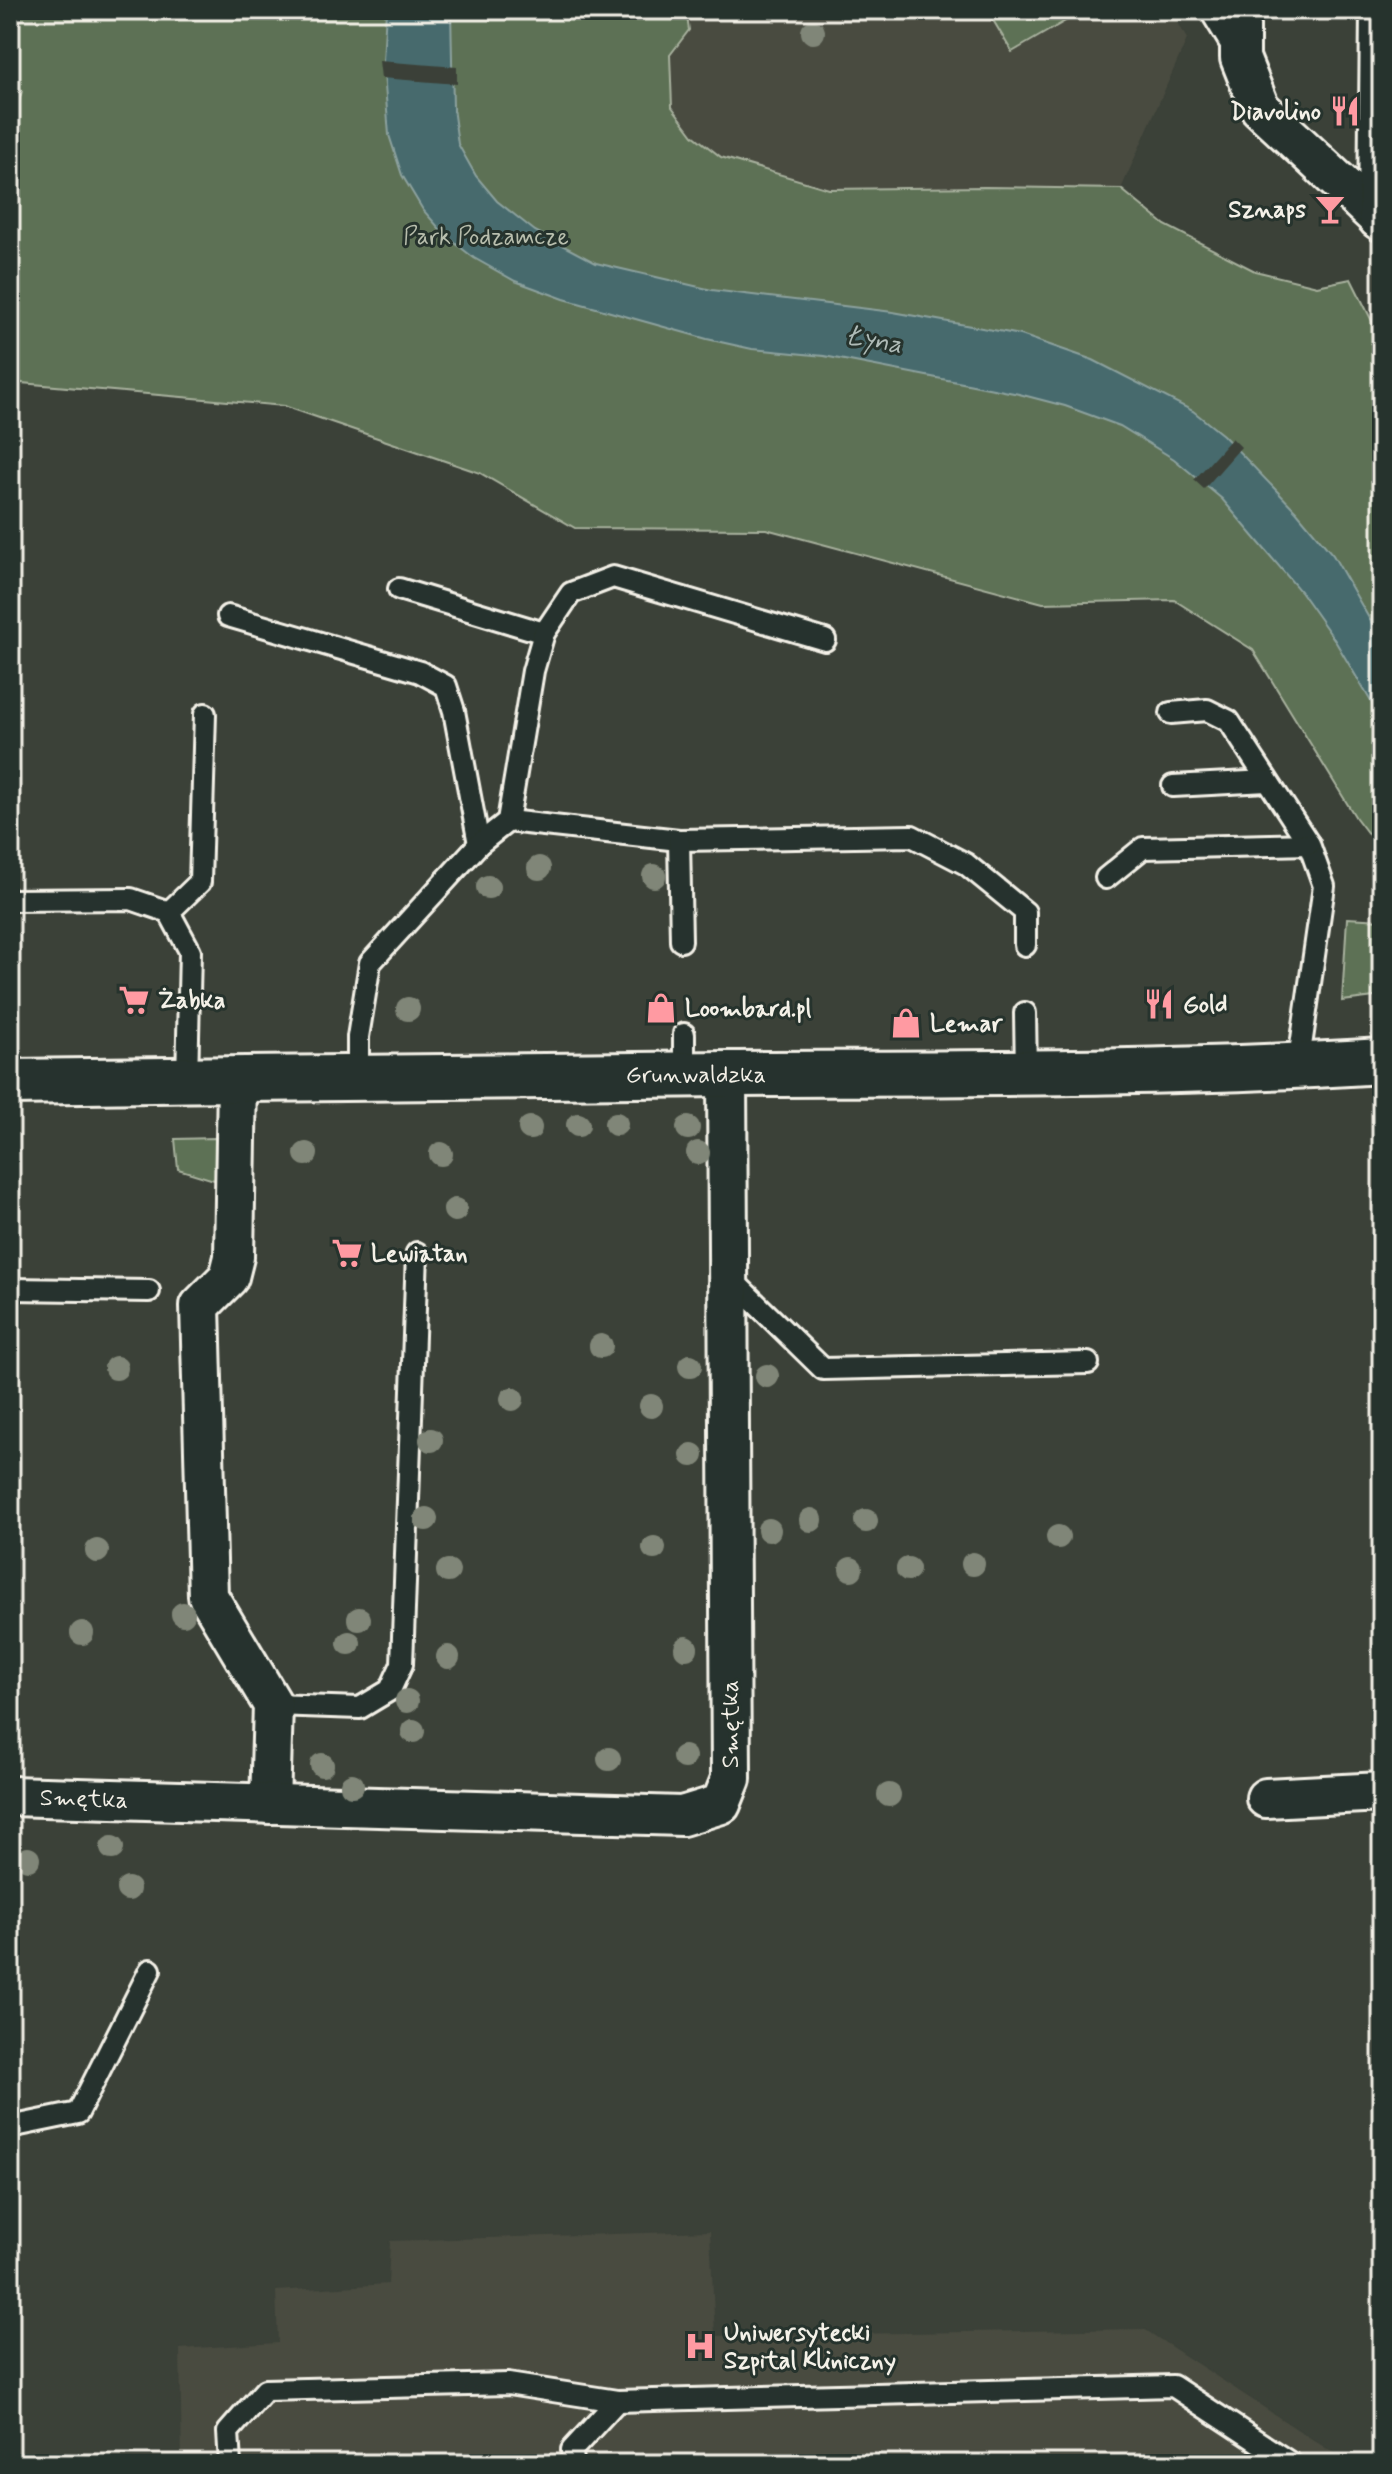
<svg xmlns="http://www.w3.org/2000/svg" width="1392" height="2474" font-family="Mynerve,sans-serif">
  <style>
    .built { fill: #494b40 }
    .green { fill: #5d7154; stroke: #a8b19e; stroke-width: 2 }
    .water { fill: #476b6d; stroke: #8ca19e; stroke-width: 2 }
    .pier { fill: #3b4138 }
    .lines { fill: none; stroke-linecap: round; stroke-linejoin: round }
    .service-casing { stroke: #f4f1e8; stroke-width: 26 }
    .minor-casing { stroke: #f4f1e8; stroke-width: 44 }
    .tertiary-casing { stroke: #f4f1e8; stroke-width: 50 }
    .service { stroke: #26332d; stroke-width: 20 }
    .minor { stroke: #26332d; stroke-width: 38 }
    .tertiary { stroke: #26332d; stroke-width: 44 }
    .tree { fill: #808678 }
    .labels { text-anchor: middle; stroke-width: 6; stroke-linejoin: round; paint-order: stroke }
    .poi-label { font-size: 24px; font-weight: bold; fill: #f4f1e8; stroke: #26332d; text-anchor: start }
    .park-label { font-size: 24px; fill: #b8bead; stroke: #26332d }
    .street-label { font-size: 24px; fill: #f4f1e8; stroke: #26332d }
    .water-label { font-size: 26px; font-style: italic; fill: #afbbb7; stroke: #26332d }
  </style>
  <rect width="100%" height="100%" fill="#3b4138"/>
  <filter id="ink" filterUnits="userSpaceOnUse"><feTurbulence type="fractalNoise" baseFrequency=".0125" numOctaves="2"/><feDisplacementMap in="SourceGraphic" scale="16" xChannelSelector="R" yChannelSelector="G"/><feConvolveMatrix kernelMatrix="1 2 1 2 8 2 1 2 1" color-interpolation-filters="sRGB"/></filter>
  <g filter="url(#ink)">
    <g class="built">
      <polygon points="687,10 1171,10 1187,39 1121,189 985,187 829,189 721,157 693,135 672,107 670,55 689,30"/>
      <polygon points="710,2231 715,2336 1144,2329 1350,2464 182,2464 180,2349 278,2343 276,2291 388,2284 390,2241"/>
    </g>
    <g class="green">
      <polygon points="10,10 686,10 689,30 670,55 672,107 693,135 721,157 829,189 985,187 1121,189 1165,225 1255,271 1317,286 1351,279 1382,341 1382,852 1356,818 1253,650 1174,600 1043,603 766,529 575,528 480,473 284,406 10,382 10,132 22,91 10,87"/>
      <polygon points="987,10 1070,10 1074,16 1012,52"/>
      <polygon points="1347,918 1382,920 1382,996 1342,1001"/>
      <polygon points="215,1138 217,1181 178,1169 175,1139"/>
    </g>
    <polygon class="water" points="386,10 451,10 453,108 458,144 476,176 497,201 535,231 596,263 712,290 893,312 1021,335 1093,360 1193,411 1223,435 1296,511 1333,555 1382,641 1382,720 1334,639 1300,591 1222,499 1174,459 1120,426 1065,406 1019,394 824,356 752,349 707,339 564,299 515,281 474,258 446,236 423,210 402,175 389,135 383,61"/>
    <g class="pier">
      <polygon points="379,61 457,67 457,84 381,78"/>
      <polygon points="1232,438 1241,447 1204,489 1194,480"/>
    </g>
    <g class="lines">
      <g class="service-casing">
        <g id="service">
          <polyline points="1210,10 1235,51"/>
          <polyline points="399,589 544,633"/>
          <polyline points="228,616 420,672 446,686 454,711 479,844"/>
          <polyline points="1171,713 1207,710 1229,721 1309,844 1324,886 1298,1067"/>
          <polyline points="1173,786 1267,781"/>
          <polyline points="508,821 679,840 912,836 966,864 1025,912 1025,945"/>
          <polyline points="679,840 681,941"/>
          <polyline points="1106,878 1143,848 1309,844"/>
          <polyline points="10,900 131,899 169,912 190,951 187,1080"/>
          <polyline points="169,912 200,882 205,714"/>
          <polyline points="1025,1013 1026,1073"/>
          <polyline points="684,1074 684,1034"/>
          <polyline points="358,1078 358,1037 370,963 479,844 508,821 533,671 544,633 571,593 613,577 825,640"/>
          <polyline points="729,1277 823,1369 1088,1363"/>
          <polyline points="10,1289 149,1291"/>
          <polyline points="273,1705 360,1708 390,1690 402,1664 417,1253"/>
          <polyline points="10,2127 78,2113 150,1970"/>
          <polyline points="230,2464 228,2432 265,2390 508,2384 617,2401 1173,2386 1292,2464"/>
          <polyline points="573,2464 572,2450 617,2401"/>
        </g>
      </g>
      <g class="minor-casing">
        <g id="minor">
          <polyline points="1240,10 1240,58 1260,108 1382,222"/>
          <polyline points="1378,219 1380,10"/>
          <polyline points="237,1080 234,1257 229,1277 200,1306 208,1596 273,1705 270,1804"/>
          <path id="s1" d="M10,1796L682,1816L721,1804L731,1779L727,1074"/>
          <polyline points="1266,1798 1382,1792"/>
        </g>
      </g>
      <g class="tertiary-casing">
        <g id="tertiary">
          <path id="s2" d="M10,1082C249,1079 488,1075 727,1074C945,1073 1164,1075 1382,1061"/>
        </g>
      </g>
      <use href="#service" class="service"/>
      <use href="#minor" class="minor"/>
      <use href="#tertiary" class="tertiary"/>
    </g>
    <g class="tree">
      <circle cx="813" cy="32" r="12"/>
      <circle cx="539" cy="868" r="12"/>
      <circle cx="654" cy="876" r="12"/>
      <circle cx="488" cy="887" r="12"/>
      <circle cx="408" cy="1009" r="12"/>
      <circle cx="616" cy="1124" r="12"/>
      <circle cx="578" cy="1125" r="12"/>
      <circle cx="530" cy="1128" r="12"/>
      <circle cx="688" cy="1128" r="12"/>
      <circle cx="698" cy="1153" r="12"/>
      <circle cx="306" cy="1154" r="12"/>
      <circle cx="441" cy="1154" r="12"/>
      <circle cx="455" cy="1210" r="12"/>
      <circle cx="601" cy="1346" r="12"/>
      <circle cx="690" cy="1366" r="12"/>
      <circle cx="116" cy="1368" r="12"/>
      <circle cx="767" cy="1376" r="12"/>
      <circle cx="512" cy="1399" r="12"/>
      <circle cx="651" cy="1406" r="12"/>
      <circle cx="431" cy="1440" r="12"/>
      <circle cx="692" cy="1455" r="12"/>
      <circle cx="426" cy="1519" r="12"/>
      <circle cx="811" cy="1520" r="12"/>
      <circle cx="866" cy="1521" r="12"/>
      <circle cx="769" cy="1530" r="12"/>
      <circle cx="1058" cy="1537" r="12"/>
      <circle cx="654" cy="1548" r="12"/>
      <circle cx="97" cy="1551" r="12"/>
      <circle cx="973" cy="1564" r="12"/>
      <circle cx="851" cy="1569" r="12"/>
      <circle cx="908" cy="1569" r="12"/>
      <circle cx="448" cy="1571" r="12"/>
      <circle cx="183" cy="1614" r="12"/>
      <circle cx="359" cy="1619" r="12"/>
      <circle cx="82" cy="1633" r="12"/>
      <circle cx="349" cy="1643" r="12"/>
      <circle cx="686" cy="1648" r="12"/>
      <circle cx="448" cy="1657" r="12"/>
      <circle cx="407" cy="1701" r="12"/>
      <circle cx="413" cy="1731" r="12"/>
      <circle cx="684" cy="1757" r="12"/>
      <circle cx="609" cy="1759" r="12"/>
      <circle cx="322" cy="1765" r="12"/>
      <circle cx="352" cy="1785" r="12"/>
      <circle cx="889" cy="1795" r="12"/>
      <circle cx="112" cy="1848" r="12"/>
      <circle cx="28" cy="1859" r="12"/>
      <circle cx="128" cy="1889" r="12"/>
    </g>
  </g>
  <defs>
    <g id="restaurant-bare" transform="scale(2.4)"><path d="M-5-6h1v4h1v-4h1v4h1v-4h1v5L-1.5 .5V6h-2V.5L-5-1ZM5-6V6H3V1.5H1.5Q1.5-4 5-6Z" fill="#ff9aa2" stroke="#26332d" stroke-width="2.5" paint-order="stroke"/></g>
    <g id="bar-bare" transform="scale(2.4)"><path d="M-6-5H6L.8 .8V4.5H3.5V6h-7V4.5H-.8V.8Z" fill="#ff9aa2" stroke="#26332d" stroke-width="2.5" paint-order="stroke"/></g>
    <g id="supermarket-bare" transform="scale(2.4)"><path d="M-6-5.5h2.5l.6 2H6L4.5 2H-2.5L-4.4-4H-6ZM-1.5 3.2a1.3 1.3 0 1 0 .1 0ZM3 3.2a1.3 1.3 0 1 0 .1 0Z" fill="#ff9aa2" stroke="#26332d" stroke-width="2.5" paint-order="stroke"/></g>
    <g id="shop-bare" transform="scale(2.4)"><path d="M-5-2.5h2.3a2.7 3.5 0 0 1 5.4 0H5L5.5 6h-11ZM-1.5-2.5h3a1.5 2.3 0 0 0-3 0Z" fill="#ff9aa2" stroke="#26332d" stroke-width="2.5" paint-order="stroke"/></g>
    <g id="hospital-bare" transform="scale(2.4)"><path d="M-5-5h3v3.5h4V-5h3V5h-3V1.5h-4V5h-3Z" fill="#ff9aa2" stroke="#26332d" stroke-width="2.5" paint-order="stroke"/></g>
  </defs>
  <g fill-rule="evenodd">
    <use href="#restaurant-bare" x="1345" y="111"/>
    <use href="#bar-bare" x="1330" y="209"/>
    <use href="#supermarket-bare" x="134" y="1000"/>
    <use href="#restaurant-bare" x="1159" y="1004"/>
    <use href="#shop-bare" x="661" y="1008"/>
    <use href="#shop-bare" x="906" y="1023"/>
    <use href="#supermarket-bare" x="347" y="1253"/>
    <use href="#hospital-bare" x="700" y="2346"/>
  </g>
  <g class="labels">
    <g class="poi-label">
      <text x="1321" y="119" text-anchor="end">Diavolino</text>
      <text x="1306" y="217" text-anchor="end">Sznaps</text>
      <text x="158" y="1008">Żabka</text>
      <text x="1183" y="1012">Gold</text>
      <text x="685" y="1016">Loombard.pl</text>
      <text x="930" y="1031">Lemar</text>
      <text x="371" y="1261">Lewiatan</text>
      <text x="724" y="2340">Uniwersytecki<tspan x="724" dy="28">Szpital Kliniczny</tspan></text>
    </g>
    <g class="park-label">
      <text x="486" y="244">Park Podzamcze</text>
    </g>
    <g class="street-label">
      <text dy="8" stroke="none"><textPath href="#s2" startOffset="686">Grunwaldzka</textPath></text>
      <text transform="translate(730 1724) rotate(-90)" y="8">Smętka</text>
      <text dy="8" stroke="none"><textPath href="#s1" startOffset="74">Smętka</textPath></text>
    </g>
    <g class="water-label">
      <text transform="translate(874 339) rotate(10)" y="9">Łyna</text>
    </g>
  </g>
  <rect width="1392" height="2474" fill="none" stroke="#26332d" stroke-width="40"/>
  <rect x="20" y="20" width="1352" height="2434" fill="none" stroke="#f4f1e8" stroke-width="3" filter="url(#ink)"/>
</svg>
